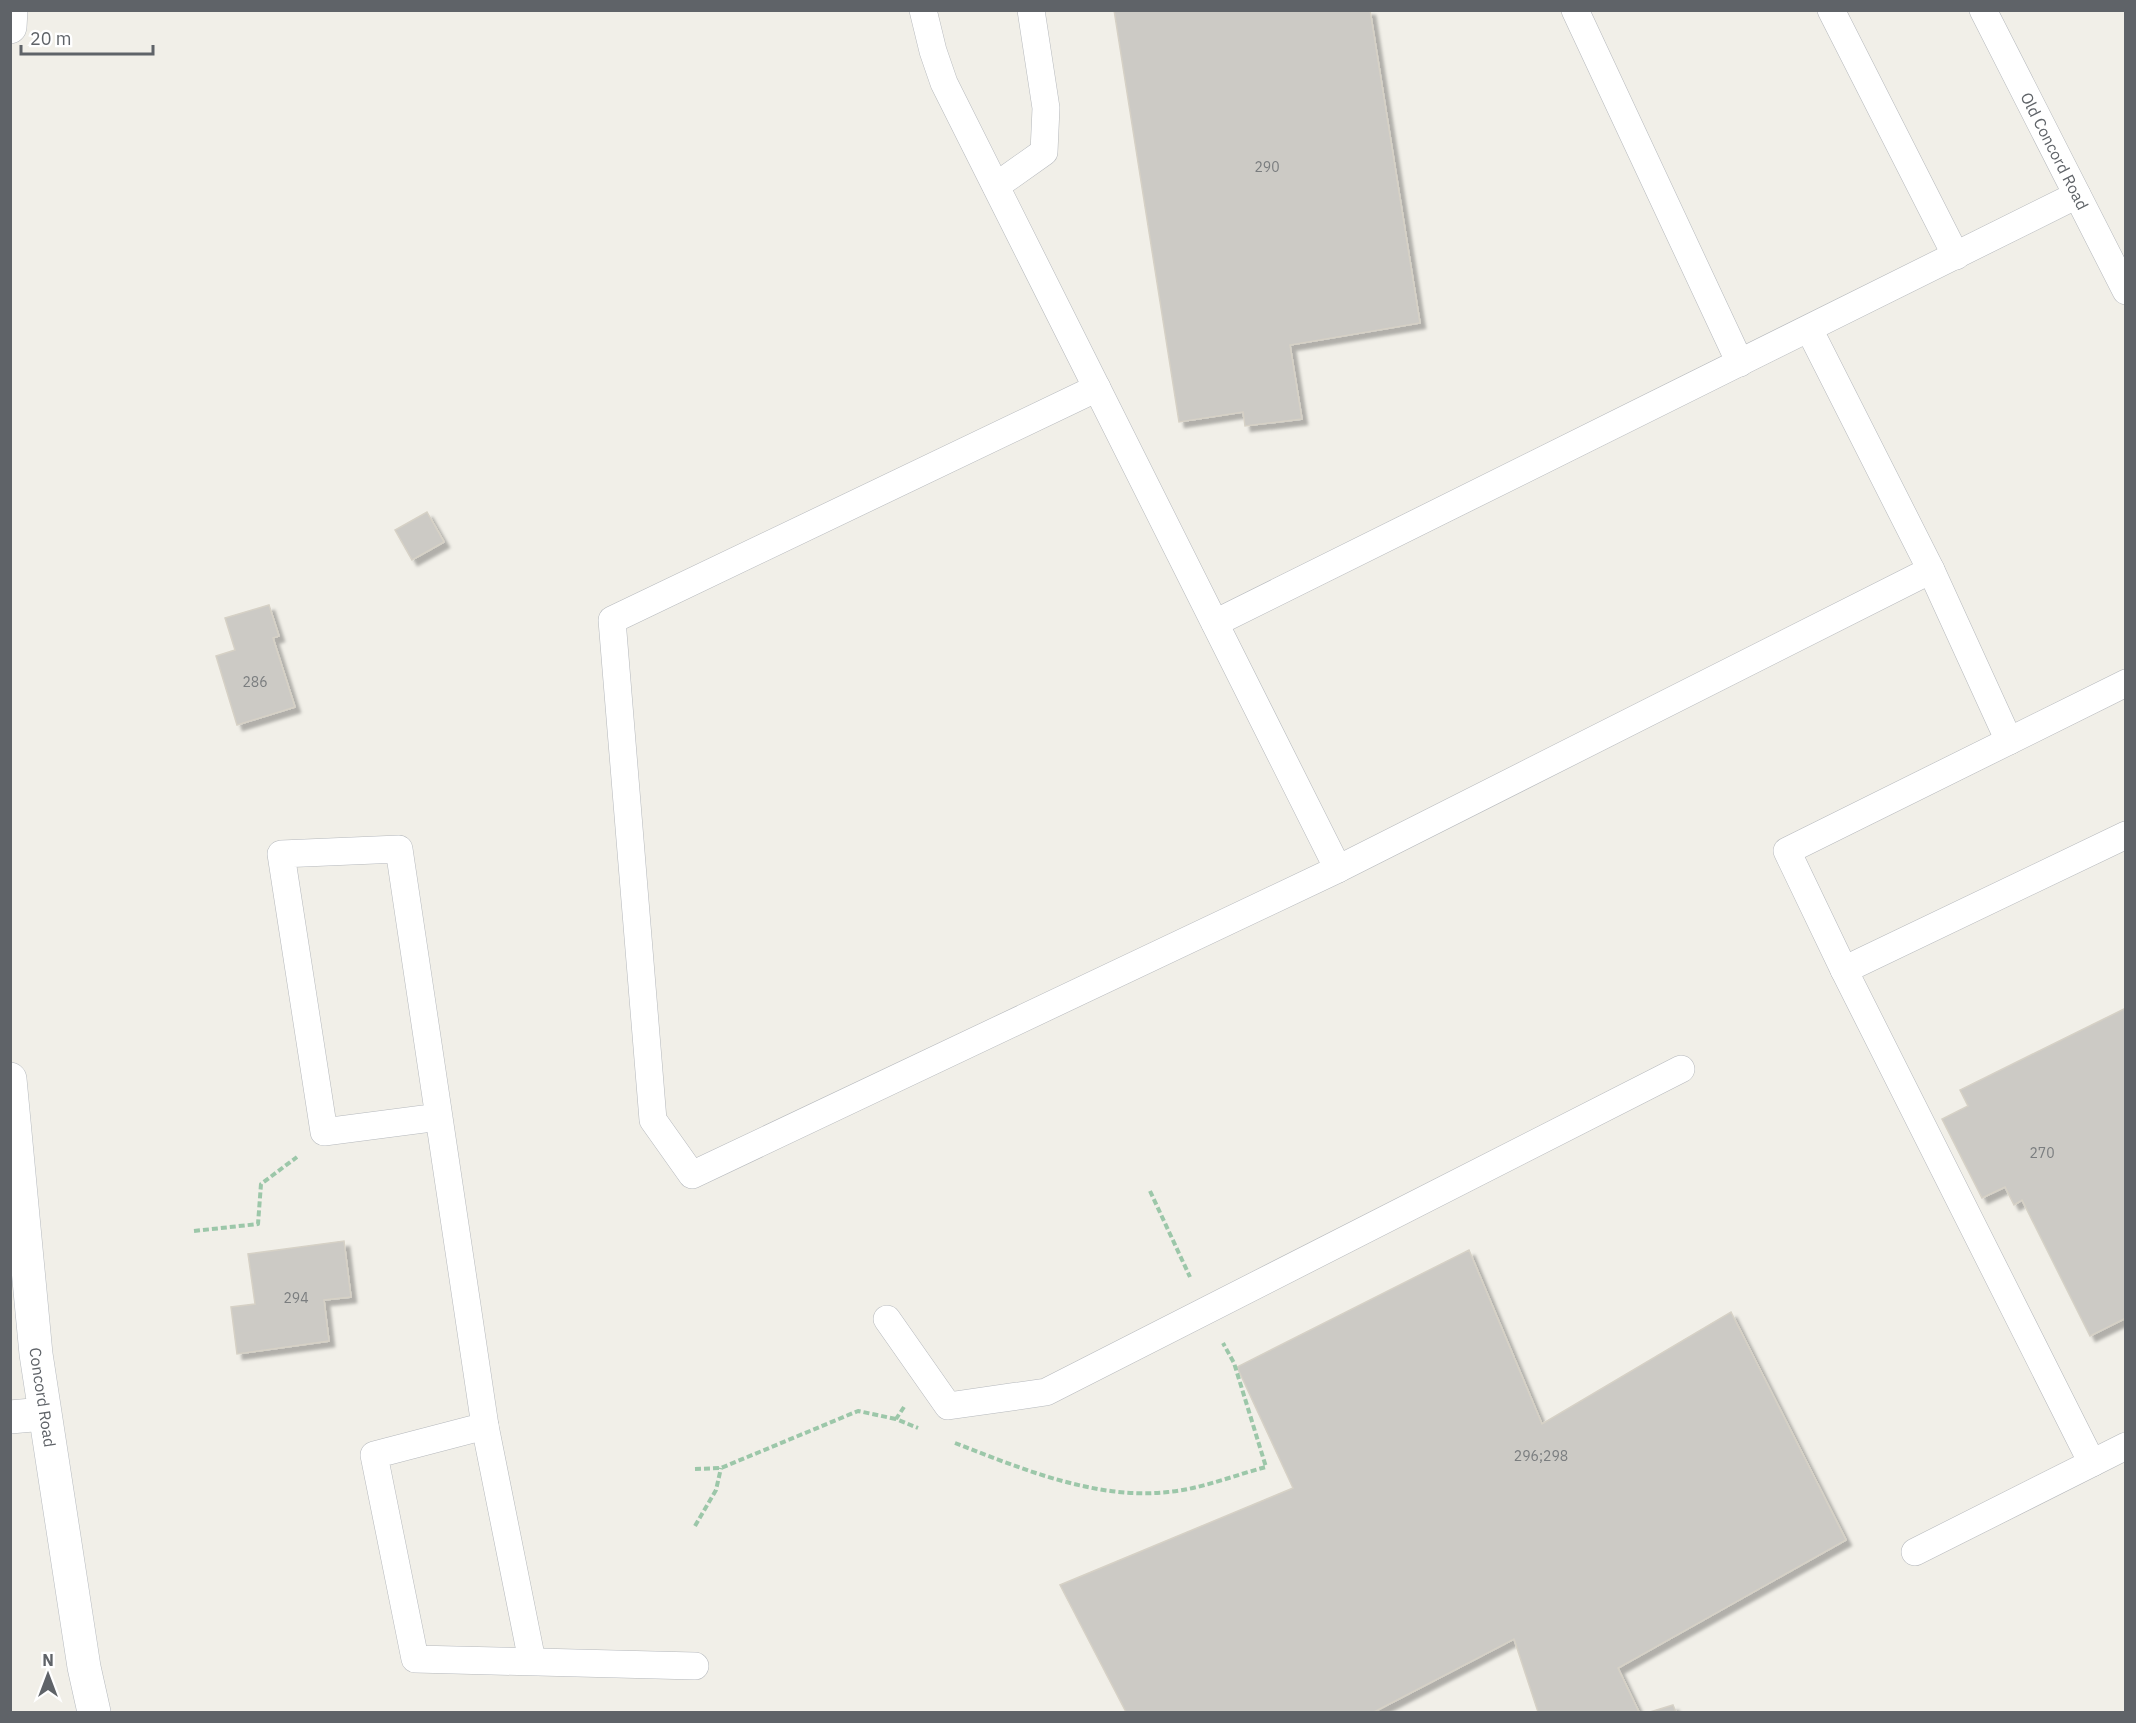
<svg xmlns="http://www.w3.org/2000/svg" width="2136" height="1723" font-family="'IBM Plex Sans',sans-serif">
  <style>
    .building { fill: #cccac5; stroke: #d6d1c6; stroke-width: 1.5; filter: url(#shadow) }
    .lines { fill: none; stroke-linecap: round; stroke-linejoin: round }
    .service-casing { stroke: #b5b8bc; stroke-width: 28 }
    .minor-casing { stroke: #b5b8bc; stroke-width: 34 }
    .secondary-casing { stroke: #b6babf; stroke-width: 34 }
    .path { stroke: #9cc7a9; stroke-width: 4; stroke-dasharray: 6 3; stroke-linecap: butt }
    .service { stroke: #fff; stroke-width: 27 }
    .minor { stroke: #fff; stroke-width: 33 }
    .secondary { stroke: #fff; stroke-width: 33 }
    .labels { text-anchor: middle; stroke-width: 4.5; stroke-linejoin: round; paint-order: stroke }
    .number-label { font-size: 14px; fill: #7a7d7f }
    .street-label { font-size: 16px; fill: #5f6368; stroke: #fff }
  </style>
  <defs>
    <filter id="shadow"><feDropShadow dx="5.5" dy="5.5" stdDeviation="1.5" flood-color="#0004"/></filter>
  </defs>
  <rect width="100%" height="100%" fill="#f1efe8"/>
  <g class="building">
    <polygon points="1114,10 1370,10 1420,323 1290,345 1302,419 1245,426 1243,412 1179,422"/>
    <polygon points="427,512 444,542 412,560 395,530"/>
    <polygon points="269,605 279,636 273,638 295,707 237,725 216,656 235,650 225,618"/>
    <polygon points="2126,1008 2126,1318 2090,1336 2022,1200 2014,1205 2005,1187 1982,1198 1942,1119 1968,1106 1960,1090"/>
    <polygon points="344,1241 351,1297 324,1300 329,1341 237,1354 231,1307 255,1304 248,1254"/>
    <polygon points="1469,1250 1542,1424 1731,1312 1846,1540 1618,1668 1639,1712 1538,1712 1514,1639 1374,1712 1126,1712 1060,1585 1293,1488 1237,1367"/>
    <polygon points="1673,1705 1676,1712 1650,1712"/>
  </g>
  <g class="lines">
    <g class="service-casing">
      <g id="service">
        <polyline points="923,10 933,51 944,83 1338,869"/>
        <polyline points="1575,10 1740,363"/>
        <polyline points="1831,10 1956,256"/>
        <path id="s1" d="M1983,10L2126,291"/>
        <polyline points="996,186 1044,152 1046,108 1031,10"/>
        <polyline points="1097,388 612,620 653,1120 692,1175 1338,869 1931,570 1809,329"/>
        <polyline points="1931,570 2009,741"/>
        <polyline points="1215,623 2077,195"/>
        <polyline points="1844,970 2126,835"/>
        <polyline points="439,1117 324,1132 281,854 399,849 485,1426 374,1455 415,1659 695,1666"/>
        <polyline points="887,1319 948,1406 1046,1392 1681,1069"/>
        <polyline points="485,1426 532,1661"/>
        <polyline points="2092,1463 1844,970 1787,851 2126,683"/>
        <polyline points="1915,1552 2126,1446"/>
      </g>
    </g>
    <g class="minor-casing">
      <polyline id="minor" points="10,1417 44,1414"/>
    </g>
    <g class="secondary-casing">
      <g id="secondary">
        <polyline points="10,27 11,10"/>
        <path id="s2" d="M10,1079L36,1354L84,1667L94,1712"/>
      </g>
    </g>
    <g class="path">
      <polyline points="1150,1191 1190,1277"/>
      <polyline points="194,1231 258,1224 261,1184 297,1157"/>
      <polyline points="904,1407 896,1419 918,1428"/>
      <path d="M955,1443C1022,1469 1096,1500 1168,1492C1201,1489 1235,1475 1266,1467L1234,1363L1223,1343"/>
      <polyline points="695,1469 721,1468 858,1411 896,1419"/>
      <polyline points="695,1526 716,1490 721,1468"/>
    </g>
    <use href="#service" class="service"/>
    <use href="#minor" class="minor"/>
    <use href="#secondary" class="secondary"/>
  </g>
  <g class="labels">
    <g class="number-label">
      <text x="1267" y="172">290</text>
      <text x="255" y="687">286</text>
      <text x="2042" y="1158">270</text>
      <text x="296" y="1303">294</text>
      <text x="1541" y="1461">296;298</text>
    </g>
    <g class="street-label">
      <text dy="6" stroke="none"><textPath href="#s1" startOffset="158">Old Concord Road</textPath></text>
      <text dy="6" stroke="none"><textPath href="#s2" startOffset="320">Concord Road</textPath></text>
    </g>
  </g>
  <rect width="2136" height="1723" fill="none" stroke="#5f6368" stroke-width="24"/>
  <g transform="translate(48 1675)" stroke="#ffffff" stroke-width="4.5" paint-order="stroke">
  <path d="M0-4.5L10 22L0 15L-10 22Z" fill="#5f6368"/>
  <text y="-9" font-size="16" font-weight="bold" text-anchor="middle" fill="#5f6368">N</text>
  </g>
  <path d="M21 45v9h132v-9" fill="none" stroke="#5f6368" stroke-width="3"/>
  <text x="30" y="45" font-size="18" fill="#5f6368" stroke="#ffffff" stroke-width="4.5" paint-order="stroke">20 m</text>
</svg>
